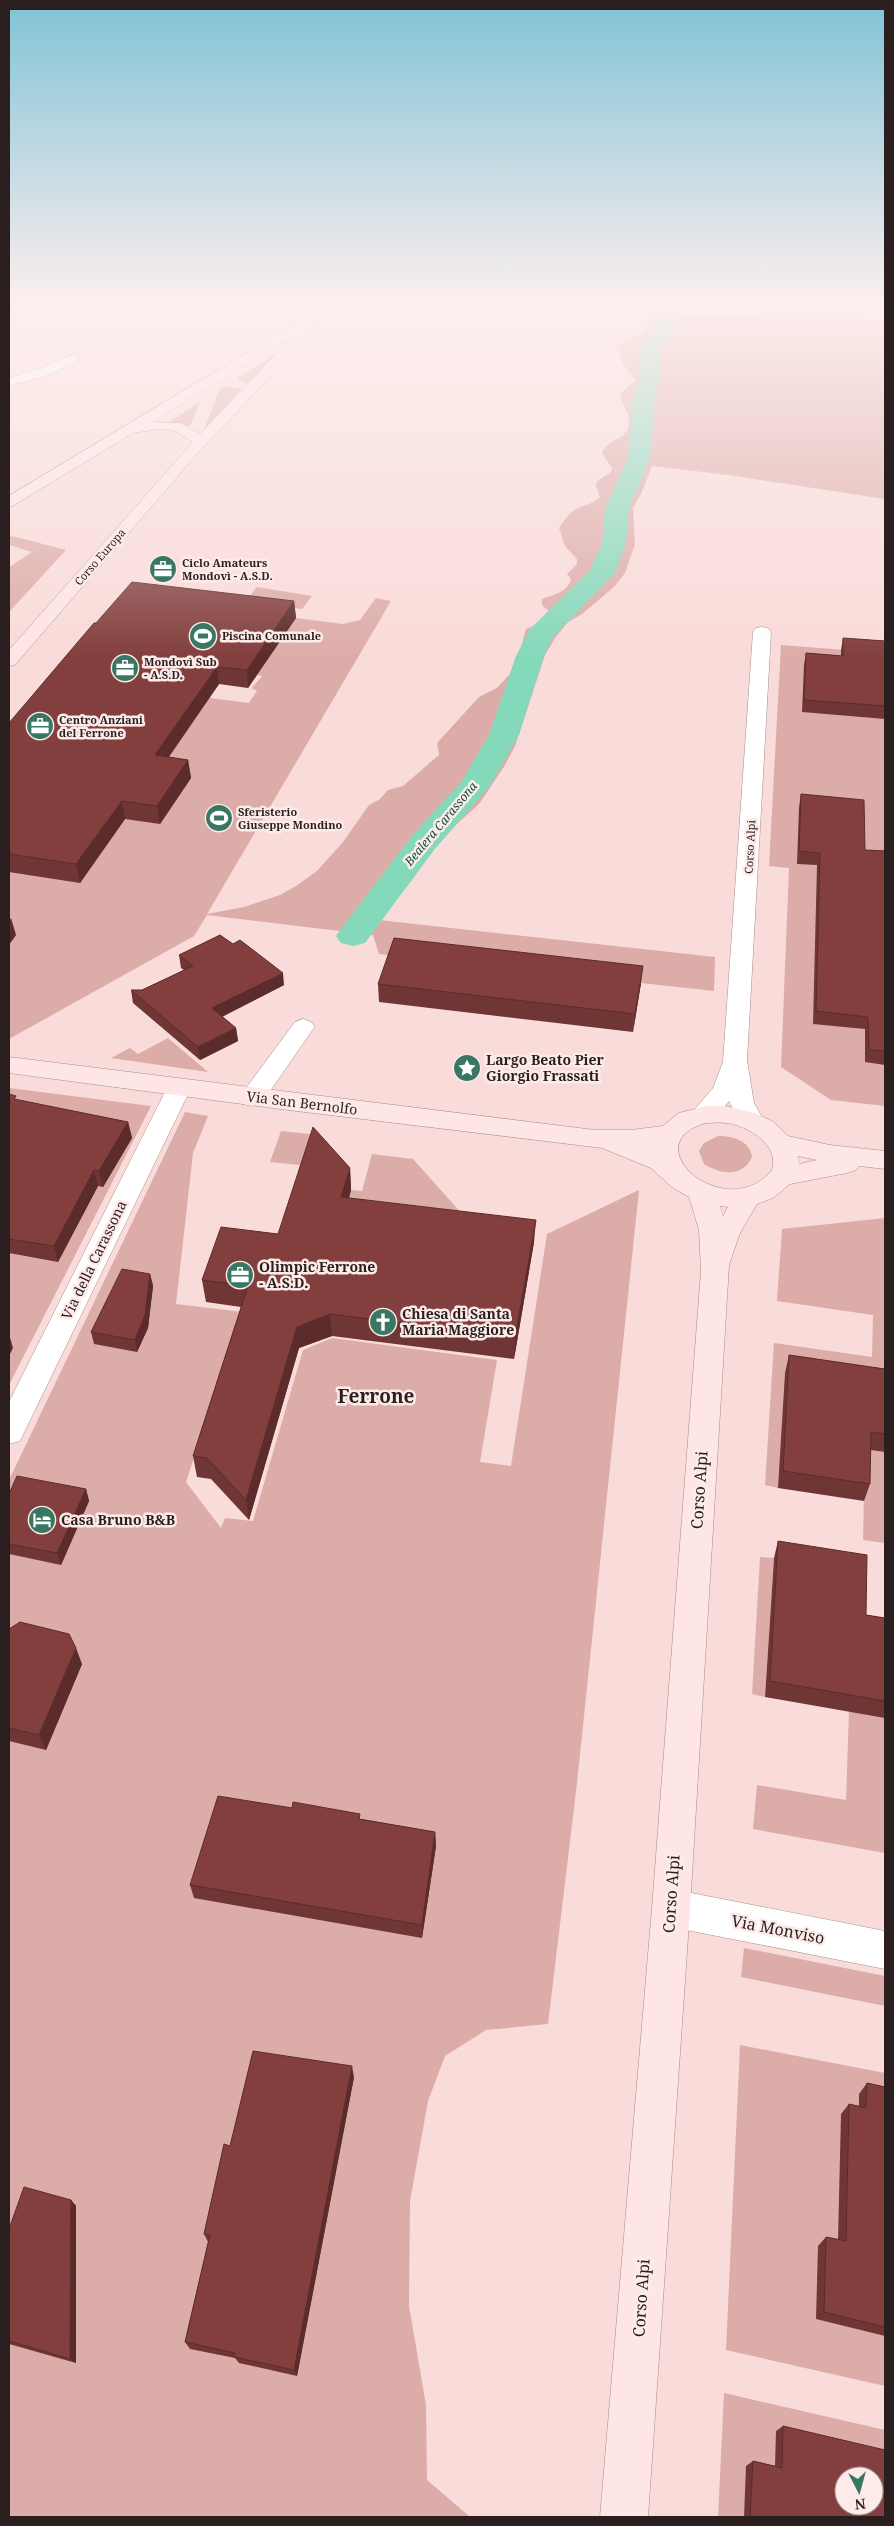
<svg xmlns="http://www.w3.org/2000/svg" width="894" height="2526" font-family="'Noto Serif',serif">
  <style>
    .green { fill: #dcaca9; fill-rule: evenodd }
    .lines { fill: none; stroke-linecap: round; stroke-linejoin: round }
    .canal { fill: #85d9bb; fill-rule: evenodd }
    .street-casing { stroke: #a98d8c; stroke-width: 1 }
    .secondary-casing { stroke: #a98d8c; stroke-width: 1 }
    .street { fill: #fff; fill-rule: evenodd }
    .secondary { fill: #fde6e5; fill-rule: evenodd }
    .wall { fill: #703635 }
    .shaded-wall { fill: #5b2c2b }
    .building { fill: #823f3e; stroke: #5b2c2b; fill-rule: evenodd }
    .labels { text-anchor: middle; stroke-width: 5; stroke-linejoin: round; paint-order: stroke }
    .far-street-label { font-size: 11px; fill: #2a1f1e; stroke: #fdebea }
    .far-poi-label { font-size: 11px; font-weight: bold; fill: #2a1f1e; stroke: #fdebea; text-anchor: start }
    .far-water-label { font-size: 12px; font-style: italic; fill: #054f3c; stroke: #fdebea }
    .poi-label { font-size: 14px; font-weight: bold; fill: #2a1f1e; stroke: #fdebea; text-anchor: start }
    .street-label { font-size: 14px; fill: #2a1f1e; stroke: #fdebea }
    .near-street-label { font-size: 16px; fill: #2a1f1e; stroke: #fdebea }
    .district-label { font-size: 19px; font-weight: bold; fill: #2a1f1e; stroke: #fdebea }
  </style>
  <rect width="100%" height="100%" fill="#f9dbd9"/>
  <g class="green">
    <path d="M668,303H685L675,315L761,317L760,303H860L864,320H885V499L728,475L652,466L641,494L633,508L635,544L625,573L615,586L582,614L568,622L555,638L545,655L515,746L505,765L479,804L439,840L412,880L379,920L715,957L714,991L379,954L373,935L207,915L194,936L9,1039V740L60,679L249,703L257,691L252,688L262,676L257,675L296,618L343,624L360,620L376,598L391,601L207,914L244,907L280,895L296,886L317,871L343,842L369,805L380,799L388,790L403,786L439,755L437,743L479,697L497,688L510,674L520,651L526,629L543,622L550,612L542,605V599C553,595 568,592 571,579L567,574L577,564V559L565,546L559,528C564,521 568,514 575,510C583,505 594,504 600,497L596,487V482L611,472L612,468L602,453C607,438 632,439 629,420C629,413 623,404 620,397L622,392L636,380L623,364L618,347L627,339L643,333L654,314Z"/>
    <polygon points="278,352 247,384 236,379"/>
    <polygon points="225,386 240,389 240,393 203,433 219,390"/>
    <polygon points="200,402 190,426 169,422"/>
    <polygon points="12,536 66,550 9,612 9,571 11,569 9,567 32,552 9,545 9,538"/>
    <polygon points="257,587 312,596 302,609 245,602"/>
    <polygon points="781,645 885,653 885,1106 831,1100 781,1067 789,868 769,866"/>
    <polygon points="168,1038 208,1072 111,1058 130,1048 138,1054"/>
    <polygon points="9,1088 151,1106 9,1385"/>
    <polygon points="185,1112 208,1116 193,1153 176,1304 242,1312 186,1482 221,1528 225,1518 253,1521 303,1350 332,1338 497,1360 480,1462 511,1466 547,1234 639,1190 577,1783 548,2024 486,2030 445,2056 428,2101 410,2201 409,2306 426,2405 427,2480 470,2517 9,2517 9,1480"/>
    <polygon points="281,1131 319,1135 309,1166 270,1162"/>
    <path d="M718,1136C733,1136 749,1140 752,1157C743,1177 721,1175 704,1164L699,1151L704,1143Z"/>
    <polygon points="372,1154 413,1159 481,1235 343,1219 351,1190 362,1191"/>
    <polygon points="885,1218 885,1388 778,1488 765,1485 774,1343 872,1357 873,1315 777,1301 782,1229"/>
    <polygon points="865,1449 885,1452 885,1543 863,1540"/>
    <polygon points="760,1557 774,1558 765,1697 752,1694"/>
    <polygon points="849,1711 885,1717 885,1853 753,1829 757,1785 846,1800"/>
    <polygon points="744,1948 885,1976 885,2006 741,1977"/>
    <polygon points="740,2045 885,2073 885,2386 726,2350"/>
    <path d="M724,2393L885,2430V2517H718ZM844,2476H874V2506H844Z"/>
  </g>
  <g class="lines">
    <polygon class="canal" points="668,303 688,303 676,316 669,339 658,350 661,367 655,399 650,458 629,508 626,543 615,573 552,638 544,656 519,735 489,787 434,850 365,943 353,946 341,943 336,936 341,929 412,836 461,782 489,735 516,656 530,629 590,570 602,543 605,508 628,458 633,399 641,367 638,349 650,337 657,314"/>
    <g class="street-casing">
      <g id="street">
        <polygon points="71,355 76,356 78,359 76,362 54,373 9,386 9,378 44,367"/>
        <path d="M762,627L768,628L771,632L747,1060L754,1103L763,1119L759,1125L750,1128L741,1125L729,1101C718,1114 712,1126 694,1121L690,1115L713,1088L723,1062L753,632L756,628Z"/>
        <polygon points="303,1019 311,1022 315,1027 311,1032 261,1104 252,1106 243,1104 240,1098 243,1092 295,1022"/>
        <polygon points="179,1080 188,1082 191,1088 20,1441 9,1444 9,1402 167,1088 170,1082"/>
        <polygon points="671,1889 885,1931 885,1969 671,1927 658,1921 652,1908 658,1895"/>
      </g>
    </g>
    <g class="secondary-casing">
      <g id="secondary">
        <path d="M329,303H344L312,324L311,329L301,344L196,455L15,665L9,666V650L193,442L173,430L159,429L133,433L14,505L9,507V496ZM294,335L200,434L180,423L152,422Z"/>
        <path d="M9,1057L595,1130H631L663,1126L679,1113L706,1106H726L755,1113L774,1122L788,1136L830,1145L885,1151V1169L859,1166L856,1170L847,1173L790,1184L773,1198L757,1204L740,1233L729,1265L690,1908L648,2517H600L652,1908L701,1271L699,1230L689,1197L673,1188L651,1168L602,1148L280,1109L9,1073ZM706,1123C712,1123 719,1122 726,1123C747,1125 780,1145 772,1170C726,1226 631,1144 706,1123ZM798,1156L817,1160L799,1164ZM720,1206L728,1207L723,1216Z"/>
      </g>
    </g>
    <use href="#street" class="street"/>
    <use href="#secondary" class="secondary"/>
  </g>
  <g class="wall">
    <polygon points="643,303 668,303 665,306"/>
    <polygon points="294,601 296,618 248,688 219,684 169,757 188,760 191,778 160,824 125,819 80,883 9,872 9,723 96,623"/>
    <polygon points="843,638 885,641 885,719 802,712 804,665 806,653 841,656 841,650"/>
    <polygon points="801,794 865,850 885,851 885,1065 865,1062 865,1029 813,1024 817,865 797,864 799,807"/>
    <polygon points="179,955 284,985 222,1017 236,1028 238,1041 200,1060 133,1003 131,990 142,990 184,970 181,968"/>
    <polygon points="641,983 633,1032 379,1002 378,984"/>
    <polygon points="9,1094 17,1100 128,1122 132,1138 103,1187 98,1186 58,1262 9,1253"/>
    <polygon points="350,1168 351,1190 349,1198 534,1242 514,1359 332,1336 299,1348 249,1520 211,1479 197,1477 193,1456 241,1307 206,1302 202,1280 278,1234"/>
    <polygon points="150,1274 153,1286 148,1328 137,1352 94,1344 91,1332"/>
    <polygon points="789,1355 885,1369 885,1452 870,1450 870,1484 864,1501 778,1488 785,1373"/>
    <polygon points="86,1489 89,1501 61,1565 9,1554 9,1494"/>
    <polygon points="778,1541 866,1615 885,1618 885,1718 765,1697 774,1558"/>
    <polygon points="9,1629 82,1664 46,1750 9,1741"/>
    <polygon points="360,1819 435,1832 436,1846 422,1938 194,1898 190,1885"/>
    <polygon points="354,2077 297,2376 239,2363 235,2358 190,2349 185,2342 208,2242 204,2234 230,2146"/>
    <polygon points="867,2083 885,2087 885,2336 816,2319 818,2246 826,2237 838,2240 841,2114 849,2104 859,2106 859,2094"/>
    <polygon points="71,2200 76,2206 76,2363 9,2344 9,2229"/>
    <polygon points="783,2426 885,2517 744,2517 746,2466 753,2461 775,2466 776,2431"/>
  </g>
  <g class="shaded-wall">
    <polygon points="294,601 296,618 248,688 247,670"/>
    <polygon points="217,667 219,684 157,773 155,755"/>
    <polygon points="188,760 191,778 160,824 157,806"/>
    <polygon points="122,801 125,819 80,883 76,864"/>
    <polygon points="11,918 16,935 9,945 9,921"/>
    <polygon points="643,966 641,983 633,1032 635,1014"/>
    <polygon points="283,973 284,985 213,1021 212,1008"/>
    <polygon points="236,1028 238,1041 200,1060 198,1047"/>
    <polygon points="128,1122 132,1138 103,1187 99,1171"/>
    <polygon points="350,1168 351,1190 343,1219 341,1197"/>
    <polygon points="94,1170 98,1186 58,1262 54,1246"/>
    <polygon points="536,1220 534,1242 514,1359 515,1338"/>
    <polygon points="150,1274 153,1286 148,1328 137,1352 135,1340"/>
    <polygon points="330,1314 332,1336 299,1348 249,1520 246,1500 297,1327"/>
    <polygon points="9,1334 13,1348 9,1356"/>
    <polygon points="86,1489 89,1501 61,1565 57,1553"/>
    <polygon points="76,1648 82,1664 46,1750 39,1735"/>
    <polygon points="435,1832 436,1846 422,1938 422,1925"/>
    <polygon points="352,2066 354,2077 297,2376 294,2370"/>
    <polygon points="71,2200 76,2206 76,2363 70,2359"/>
  </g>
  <g class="building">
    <polygon points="132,582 294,601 247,670 217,667 155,755 188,760 157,806 122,801 76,864 9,854 9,723 94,623 96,623"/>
    <polygon points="843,638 885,641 885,706 804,700 806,653 843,656"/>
    <polygon points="801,794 864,800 865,850 885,851 885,1051 869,1050 868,1017 816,1011 820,853 799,851"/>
    <polygon points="220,935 233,944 240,940 283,973 212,1008 236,1028 198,1047 131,990 142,990 193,966 179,955"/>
    <polygon points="394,938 643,966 635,1014 378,984"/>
    <polygon points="9,1094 16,1096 14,1099 128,1122 99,1171 94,1170 54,1246 9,1239"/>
    <polygon points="313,1127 350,1168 341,1197 536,1220 515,1338 330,1314 297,1327 246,1500 207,1458 193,1456 248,1286 202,1280 221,1227 278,1234"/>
    <polygon points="122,1269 150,1274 145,1315 135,1340 91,1332"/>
    <polygon points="789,1355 885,1369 885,1434 871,1432 870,1484 783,1471"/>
    <polygon points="17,1476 86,1489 57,1553 9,1544 9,1494"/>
    <polygon points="778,1541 867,1555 866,1615 885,1618 885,1701 770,1681"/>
    <polygon points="20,1622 69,1634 76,1648 39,1735 9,1728 9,1629"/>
    <polygon points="218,1796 292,1808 293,1802 360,1814 359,1819 435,1832 422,1925 190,1885"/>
    <polygon points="253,2051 352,2066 294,2370 234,2357 235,2353 185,2342 210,2235 204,2234 224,2144 230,2146"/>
    <polygon points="867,2083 885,2087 885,2327 824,2312 826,2237 846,2241 849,2104 866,2108"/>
    <polygon points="24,2187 71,2200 70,2359 9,2341 9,2229"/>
    <path d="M783,2426L885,2450V2517H750L753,2461L782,2468ZM844,2476H874V2506H844Z"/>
  </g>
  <linearGradient id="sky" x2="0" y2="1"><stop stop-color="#80c3d6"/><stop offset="0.46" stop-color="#fcefee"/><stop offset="1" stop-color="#fcefee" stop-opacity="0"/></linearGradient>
  <rect width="894" height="657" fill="url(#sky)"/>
  <defs>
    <g id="office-disc" transform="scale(1.4375)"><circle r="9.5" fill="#3a7763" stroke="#fdebea"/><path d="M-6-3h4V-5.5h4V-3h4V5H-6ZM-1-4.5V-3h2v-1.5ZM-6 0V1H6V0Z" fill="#fff"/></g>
    <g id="stadium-disc" transform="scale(1.4375)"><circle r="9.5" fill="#3a7763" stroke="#fdebea"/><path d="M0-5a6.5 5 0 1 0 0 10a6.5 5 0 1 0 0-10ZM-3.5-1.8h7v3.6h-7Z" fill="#fff"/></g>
    <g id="sight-disc" transform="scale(1.4375)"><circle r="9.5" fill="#3a7763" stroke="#fdebea"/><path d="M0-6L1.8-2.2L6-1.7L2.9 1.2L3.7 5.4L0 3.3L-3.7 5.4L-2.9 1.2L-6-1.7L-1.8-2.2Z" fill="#fff"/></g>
    <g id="church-disc" transform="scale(1.4375)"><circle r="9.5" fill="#3a7763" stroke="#fdebea"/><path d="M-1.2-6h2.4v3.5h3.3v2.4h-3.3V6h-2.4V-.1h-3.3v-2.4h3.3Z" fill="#fff"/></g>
    <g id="hotel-disc" transform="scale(1.4375)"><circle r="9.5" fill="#3a7763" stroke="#fdebea"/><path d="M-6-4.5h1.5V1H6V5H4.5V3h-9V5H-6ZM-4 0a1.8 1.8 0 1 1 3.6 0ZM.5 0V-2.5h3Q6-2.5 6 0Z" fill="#fff"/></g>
  </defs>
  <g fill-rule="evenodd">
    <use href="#office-disc" x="163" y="569"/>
    <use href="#stadium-disc" x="203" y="636"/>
    <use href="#office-disc" x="125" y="668"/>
    <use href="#office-disc" x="40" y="726"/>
    <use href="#stadium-disc" x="219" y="818"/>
    <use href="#sight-disc" x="467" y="1068"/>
    <use href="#office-disc" x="240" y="1275"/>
    <use href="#church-disc" x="383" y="1322"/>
    <use href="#hotel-disc" x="42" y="1520"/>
  </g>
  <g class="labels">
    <g class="far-street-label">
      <text transform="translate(100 557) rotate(-49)" y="4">Corso Europa</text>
      <text transform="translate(750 847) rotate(-87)" y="4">Corso Alpi</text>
    </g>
    <g class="far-poi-label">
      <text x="182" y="567">Ciclo Amateurs<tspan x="182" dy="13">Mondovì - A.S.D.</tspan></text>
      <text x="222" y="640">Piscina Comunale</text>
      <text x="144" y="666">Mondovì Sub<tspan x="144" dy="13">- A.S.D.</tspan></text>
      <text x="59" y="724">Centro Anziani<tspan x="59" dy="13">del Ferrone</tspan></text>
      <text x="238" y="816">Sferisterio<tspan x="238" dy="13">Giuseppe Mondino</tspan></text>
    </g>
    <g class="far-water-label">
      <text transform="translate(441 824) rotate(-50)" y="4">Bealera Carassona</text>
    </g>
    <g class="poi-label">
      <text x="486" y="1065">Largo Beato Pier<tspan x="486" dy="16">Giorgio Frassati</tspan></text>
      <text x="259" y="1272">Olimpic Ferrone<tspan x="259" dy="16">- A.S.D.</tspan></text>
      <text x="402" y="1319">Chiesa di Santa<tspan x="402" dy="16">Maria Maggiore</tspan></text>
      <text x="61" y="1525">Casa Bruno B&amp;B</text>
    </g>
    <g class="street-label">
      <text transform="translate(302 1103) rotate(7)" y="5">Via San Bernolfo</text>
      <text transform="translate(94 1260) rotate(-64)" y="5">Via della Carassona</text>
    </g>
    <g class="near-street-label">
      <text transform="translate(699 1490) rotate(-86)" y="6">Corso Alpi</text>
      <text transform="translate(671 1894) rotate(-86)" y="6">Corso Alpi</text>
      <text transform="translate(778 1929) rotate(11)" y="6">Via Monviso</text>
      <text transform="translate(641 2298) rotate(-86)" y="6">Corso Alpi</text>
    </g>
    <g class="district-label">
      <text x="376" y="1403">Ferrone</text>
    </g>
  </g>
  <rect width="894" height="2526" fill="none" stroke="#2a1f1e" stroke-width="20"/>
  <g transform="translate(859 2491) rotate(174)"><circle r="24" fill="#fdebea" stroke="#a99998"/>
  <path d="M0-4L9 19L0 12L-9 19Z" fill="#3a7763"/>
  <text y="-8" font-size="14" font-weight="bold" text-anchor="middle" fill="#2a1f1e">N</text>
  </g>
</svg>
